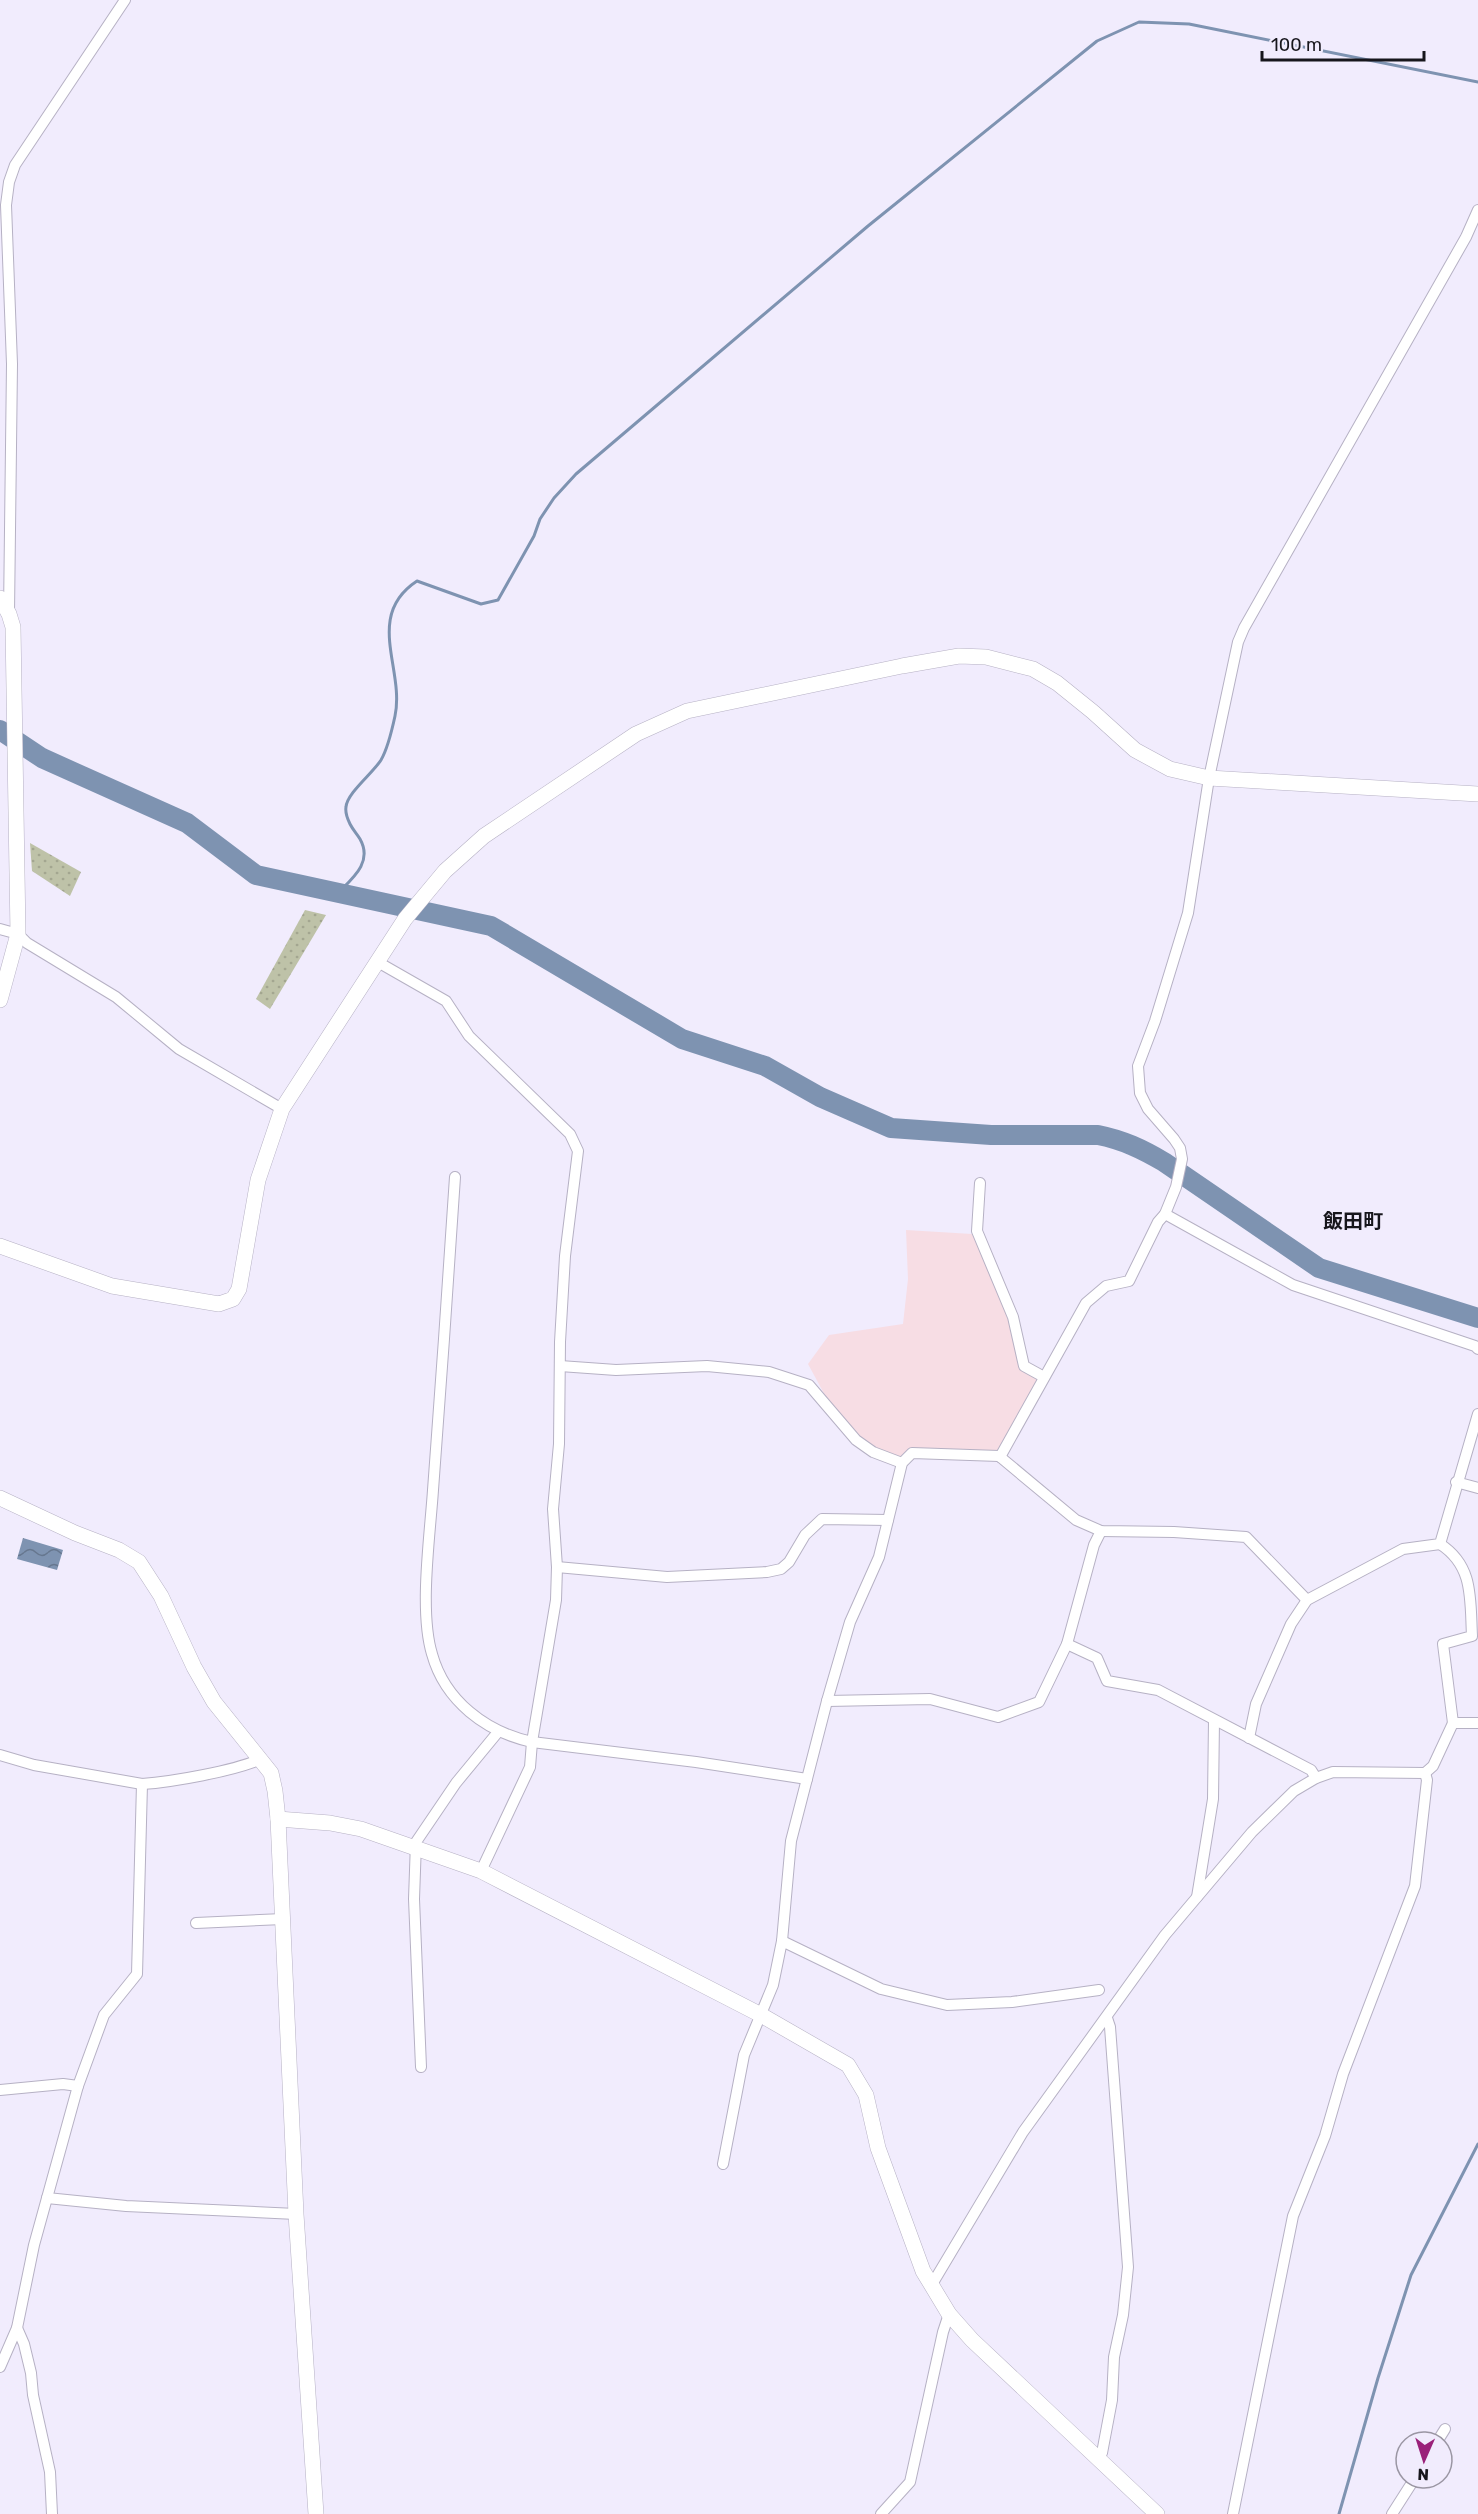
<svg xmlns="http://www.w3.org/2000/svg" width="1478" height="2514" font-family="Rubik,'Noto Sans JP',sans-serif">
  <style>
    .industrial { fill: #f7dde4 }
    .grass { fill: url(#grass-dots) }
    .water { fill: url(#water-waves) }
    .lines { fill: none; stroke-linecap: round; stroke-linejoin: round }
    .stream { stroke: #7e93b1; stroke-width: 3 }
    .river { stroke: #7e93b1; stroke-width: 20 }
    .street-casing { stroke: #b6b1c4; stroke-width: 12 }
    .secondary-casing { stroke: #b6b1c4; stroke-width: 16 }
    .street { stroke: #fff; stroke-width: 10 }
    .secondary { stroke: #fff; stroke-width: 15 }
    .labels { text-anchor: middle; stroke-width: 5; stroke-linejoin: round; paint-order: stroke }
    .quarter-label { font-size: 20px; font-weight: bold; fill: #17161c; stroke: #f1ecfd }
  </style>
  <defs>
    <pattern id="grass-dots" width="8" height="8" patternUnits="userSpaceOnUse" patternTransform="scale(1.5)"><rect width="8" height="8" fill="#bec2a8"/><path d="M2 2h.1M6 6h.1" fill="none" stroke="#a3a690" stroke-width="1.8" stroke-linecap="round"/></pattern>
    <pattern id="water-waves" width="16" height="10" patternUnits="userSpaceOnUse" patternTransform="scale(1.5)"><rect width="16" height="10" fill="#7e93b1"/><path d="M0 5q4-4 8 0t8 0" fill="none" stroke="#66778f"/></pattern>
  </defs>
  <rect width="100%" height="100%" fill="#f1ecfd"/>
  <polygon class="industrial" points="906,1230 972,1234 990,1268 1008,1317 1022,1370 1038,1379 997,1453 909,1448 901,1456 892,1456 875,1448 859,1437 827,1399 808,1364 829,1335 903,1324 908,1279"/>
  <g class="grass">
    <polygon points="30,843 81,872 70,896 32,871"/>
    <polygon points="305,910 326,915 270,1009 256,999"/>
  </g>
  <polygon class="water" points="23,1538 63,1550 57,1570 17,1559"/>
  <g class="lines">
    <g class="stream">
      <path d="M338,893C353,878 373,862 360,839C357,834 353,830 350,824C347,818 345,813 346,807C347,793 373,773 381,760C388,748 392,730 395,716C405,669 364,616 417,581L481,604L498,600L534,536L540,519L554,498L576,474L868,226L1097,41L1139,22L1189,24L1478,82"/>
      <polyline points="1339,2514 1378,2378 1411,2275 1478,2144"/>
    </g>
    <path class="river" d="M0,730L42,758L187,823L256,875L491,926L682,1039L765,1066L820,1097L891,1128L991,1135H1098C1123,1140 1142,1149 1164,1162L1319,1268L1478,1318"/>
    <g class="street-casing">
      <g id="street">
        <polyline points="9,613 12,364 6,205 9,182 15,165 125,0"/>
        <polyline points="0,929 18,934 27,943 116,997 179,1049 282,1109"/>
        <polyline points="376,961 446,1001 469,1036 570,1134 578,1151 565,1256 560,1342 559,1444 553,1509 557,1567 556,1600 532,1742 530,1767 481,1871"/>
        <path d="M455,1177C448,1281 441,1386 433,1490C430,1536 419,1611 432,1654C445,1701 486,1732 532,1742L696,1762L807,1779"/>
        <polyline points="980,1183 977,1231 1013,1317 1024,1366 1044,1377"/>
        <polyline points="1165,1214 1293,1285 1475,1346 1478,1349"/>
        <polyline points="560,1366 616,1370 707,1366 769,1372 809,1385 856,1440 873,1452 902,1463"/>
        <polyline points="1000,1457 1086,1303 1106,1286 1129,1281 1158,1222 1165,1214 1176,1187 1182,1159 1180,1148 1174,1139 1148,1109 1140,1093 1138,1066 1155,1021 1188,913 1209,778 1238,642 1244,628 1466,237 1478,210"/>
        <polyline points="1456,1482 1478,1488"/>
        <path d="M1440,1544C1474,1566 1470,1599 1472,1636L1443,1644L1453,1723"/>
        <polyline points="557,1567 667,1577 767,1572 781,1569 789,1562 805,1535 822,1519 888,1520"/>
        <polyline points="1067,1644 1097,1658 1107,1681 1158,1690 1311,1770 1316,1778"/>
        <polyline points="827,1701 930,1699 998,1717 1039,1702 1067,1644 1094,1545 1101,1531"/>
        <polyline points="1249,1738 1256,1704 1291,1624 1307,1600 1403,1549 1440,1544 1478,1414"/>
        <path d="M0,1755L34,1765L142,1784C172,1782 234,1771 261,1759"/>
        <polyline points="1197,1897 1213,1799 1214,1720"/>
        <polyline points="196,1923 283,1919"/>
        <polyline points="782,1941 791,1841 827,1701 850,1622 879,1557 902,1463 912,1453 999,1456 1076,1520 1101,1531 1174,1532 1246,1537 1307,1600"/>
        <polyline points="421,2067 414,1899 416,1842 456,1783 498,1732"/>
        <polyline points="0,2090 63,2084 78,2086"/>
        <polyline points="723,2164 744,2055 773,1985 782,1941 881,1989 947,2005 1012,2002 1099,1990"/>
        <polyline points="47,2198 126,2206 296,2214"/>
        <polyline points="931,2286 1023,2132 1165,1935 1252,1832 1294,1791 1316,1778 1333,1772 1425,1773 1433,1766 1453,1723 1478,1723"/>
        <polyline points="17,2328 24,2344 31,2373 33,2395 50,2472 52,2514"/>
        <polyline points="0,2367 17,2328 34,2245 78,2086 104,2015 137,1974 142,1784"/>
        <polyline points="1437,2442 1445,2429"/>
        <polyline points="1094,2457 1102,2453 1112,2400 1114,2357 1123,2315 1128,2267 1110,2027 1107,2018"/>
        <polyline points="881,2514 910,2482 943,2332 949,2314"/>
        <polyline points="1233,2514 1293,2216 1325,2136 1343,2074 1415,1886 1427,1780 1425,1773"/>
        <polyline points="1392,2514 1415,2478"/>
      </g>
    </g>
    <g class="secondary-casing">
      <g id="secondary">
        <polyline points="0,598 9,614 13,627 18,934 0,1000"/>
        <polyline points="0,1246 112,1286 219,1304 233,1299 239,1289 258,1180 282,1109 405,919 445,871 484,836 636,734 687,711 902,666 959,656 986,657 1033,669 1057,683 1093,712 1135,750 1170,769 1209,778 1478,794"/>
        <polyline points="0,1498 75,1533 119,1550 139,1562 161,1596 194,1667 214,1702 271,1773 275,1791 278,1819 296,2214 316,2514"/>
        <polyline points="278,1819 330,1823 361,1829 481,1871 761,2015 848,2065 866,2095 878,2148 923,2271 949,2314 972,2340 1157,2514"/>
      </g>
    </g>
    <use href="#street" class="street"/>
    <use href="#secondary" class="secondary"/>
  </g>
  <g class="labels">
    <g class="quarter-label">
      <text x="1353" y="1228">飯田町</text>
    </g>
  </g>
  <g transform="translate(1424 2460) rotate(183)"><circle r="28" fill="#f1ecfd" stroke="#9a96a3" stroke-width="1.5"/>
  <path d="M0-4.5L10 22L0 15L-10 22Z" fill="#9a217a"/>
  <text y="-9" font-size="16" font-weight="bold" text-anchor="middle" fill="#17161c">N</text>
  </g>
  <path d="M1262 51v9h162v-9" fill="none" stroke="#17161c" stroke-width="3"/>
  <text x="1271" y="51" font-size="18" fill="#17161c" stroke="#f1ecfd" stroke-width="4.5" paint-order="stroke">100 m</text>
</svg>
